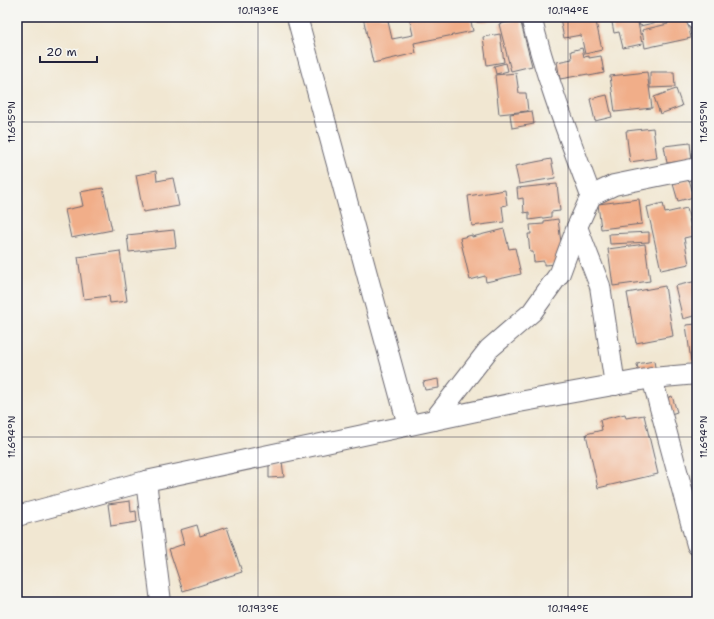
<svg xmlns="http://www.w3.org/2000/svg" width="714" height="619" font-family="'Shantell Sans',sans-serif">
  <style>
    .building { fill: #f1ae89 }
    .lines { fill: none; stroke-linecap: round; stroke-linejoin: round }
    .street-casing { stroke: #6a6770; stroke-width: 22 }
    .street { stroke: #fff; stroke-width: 20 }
    .ticks { fill: none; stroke: #22223b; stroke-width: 1; stroke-opacity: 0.45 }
    .neatline { fill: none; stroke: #22223b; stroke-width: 1.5 }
    .ticks-label { font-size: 10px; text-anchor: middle; fill: #22223b }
  </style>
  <rect width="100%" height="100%" fill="#f6f6f2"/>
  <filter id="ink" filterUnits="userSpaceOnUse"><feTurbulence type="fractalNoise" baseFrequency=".025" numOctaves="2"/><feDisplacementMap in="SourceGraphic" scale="8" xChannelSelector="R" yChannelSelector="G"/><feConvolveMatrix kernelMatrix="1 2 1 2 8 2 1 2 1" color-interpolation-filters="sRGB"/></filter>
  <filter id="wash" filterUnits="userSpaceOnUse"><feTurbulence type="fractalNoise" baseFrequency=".012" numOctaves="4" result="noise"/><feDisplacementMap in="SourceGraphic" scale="16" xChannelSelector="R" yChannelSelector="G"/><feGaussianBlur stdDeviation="0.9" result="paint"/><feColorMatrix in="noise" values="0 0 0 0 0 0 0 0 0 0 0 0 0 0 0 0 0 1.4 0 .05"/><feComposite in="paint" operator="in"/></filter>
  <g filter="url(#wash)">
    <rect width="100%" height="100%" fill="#f1e7d2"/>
    <g id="blocks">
      <g class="building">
        <polygon points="363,17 387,17 392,39 413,35 409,17 470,17 473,31 414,43 416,53 373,63"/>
        <polygon points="476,17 508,17 508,20 477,22"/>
        <polygon points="569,17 595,17 602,50 585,54 581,35 564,38 560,19"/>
        <polygon points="611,17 637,17 642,44 623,48 619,32 614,33"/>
        <polygon points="638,17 661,17 662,21 640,26"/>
        <polygon points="666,17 687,17 691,38 645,48 642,30 668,24"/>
        <polygon points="520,19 532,66 511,71 499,24"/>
        <polygon points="500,34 504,62 487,65 483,37"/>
        <polygon points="582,48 584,57 589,56 589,58 601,56 604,73 589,76 588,74 560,79 557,62 572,59 571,51"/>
        <polygon points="506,63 508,71 496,74 494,66"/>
        <polygon points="647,72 652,108 615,112 610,76"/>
        <polygon points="650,72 674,72 675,87 650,88"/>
        <polygon points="516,73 519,93 526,93 528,111 499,114 495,75"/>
        <polygon points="676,89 682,106 660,114 654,97"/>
        <polygon points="607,95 612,117 595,121 590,99"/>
        <polygon points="532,111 534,124 512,128 510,114"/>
        <polygon points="653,128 657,158 630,162 626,131"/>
        <polygon points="690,143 692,160 667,163 664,146"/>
        <polygon points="551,159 555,178 519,184 515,166"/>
        <polygon points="156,171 157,181 173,178 179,206 143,212 136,175"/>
        <polygon points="689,179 694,197 678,201 673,184"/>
        <polygon points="557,184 560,211 551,212 551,217 529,220 529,212 524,213 523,198 518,199 517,188"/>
        <polygon points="103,188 112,230 71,238 65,210 83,206 80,192"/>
        <polygon points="505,190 507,205 502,206 504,222 472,226 468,196"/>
        <polygon points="639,199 642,224 601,229 598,204"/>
        <polygon points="663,203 665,213 687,208 693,236 684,238 689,264 661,270 647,207"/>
        <polygon points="558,219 563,259 557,264 544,265 544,261 534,262 533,252 530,252 528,234 531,234 530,225 544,224 544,221"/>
        <polygon points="504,229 509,249 515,248 521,274 486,282 485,276 470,280 460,238 472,235 472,237"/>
        <polygon points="174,230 176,247 129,252 127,235"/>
        <polygon points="649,232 649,242 610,244 609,234"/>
        <polygon points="645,244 650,281 613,286 608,249"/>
        <polygon points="120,251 127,301 110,303 109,296 84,299 78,257"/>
        <polygon points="697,281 697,315 683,319 675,286"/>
        <polygon points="665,286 673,336 636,343 627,293"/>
        <polygon points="697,324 697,360 691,361 686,325"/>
        <polygon points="654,361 656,373 639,376 637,364"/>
        <polygon points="438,379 439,388 425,390 423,382"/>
        <polygon points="672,396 677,412 668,415 662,400"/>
        <polygon points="625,414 626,418 644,415 658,474 598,488 586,434 602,430 600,420"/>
        <polygon points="269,462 282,462 284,477 269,478"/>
        <polygon points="130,501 131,512 136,511 137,522 111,526 108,504"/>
        <polygon points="197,525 200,536 227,527 242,572 183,591 169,549 184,544 180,530"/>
      </g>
    </g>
  </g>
  <g filter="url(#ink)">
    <use href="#blocks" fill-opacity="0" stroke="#6a6770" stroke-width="1"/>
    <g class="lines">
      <g class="street-casing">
        <g id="street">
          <polyline points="297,17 408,425"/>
          <path d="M531,17C546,78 569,137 591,196"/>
          <polyline points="696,17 697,20"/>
          <polyline points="577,227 600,286 615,385"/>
          <polyline points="652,378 697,545"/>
          <polyline points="434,420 489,349 532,312 560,273 577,227 591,196 614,185 697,168"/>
          <polyline points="146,481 161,602"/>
          <polyline points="17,516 146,481 434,420 519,402 652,378 697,374"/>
        </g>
      </g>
      <use href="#street" class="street"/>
    </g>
  </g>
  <path class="ticks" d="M258,17V602M568,17V602M17,122H697M17,437H697"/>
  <rect width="714" height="619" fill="none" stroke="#f6f6f2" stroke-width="44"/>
  <path d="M40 56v6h57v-6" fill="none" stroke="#22223b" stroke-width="2"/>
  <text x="46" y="56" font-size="12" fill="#22223b" stroke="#f6f6f2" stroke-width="3" paint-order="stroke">20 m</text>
  <rect x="22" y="22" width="670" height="575" class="neatline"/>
  <g class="ticks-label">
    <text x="258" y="14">10.193°E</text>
    <text x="568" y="14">10.194°E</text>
    <text transform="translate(11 122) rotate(-90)" y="4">11.695°N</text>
    <text transform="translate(703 122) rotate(-90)" y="4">11.695°N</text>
    <text transform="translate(11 437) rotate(-90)" y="4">11.694°N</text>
    <text transform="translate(703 437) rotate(-90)" y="4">11.694°N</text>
    <text x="258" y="612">10.193°E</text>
    <text x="568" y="612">10.194°E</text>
  </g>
</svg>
